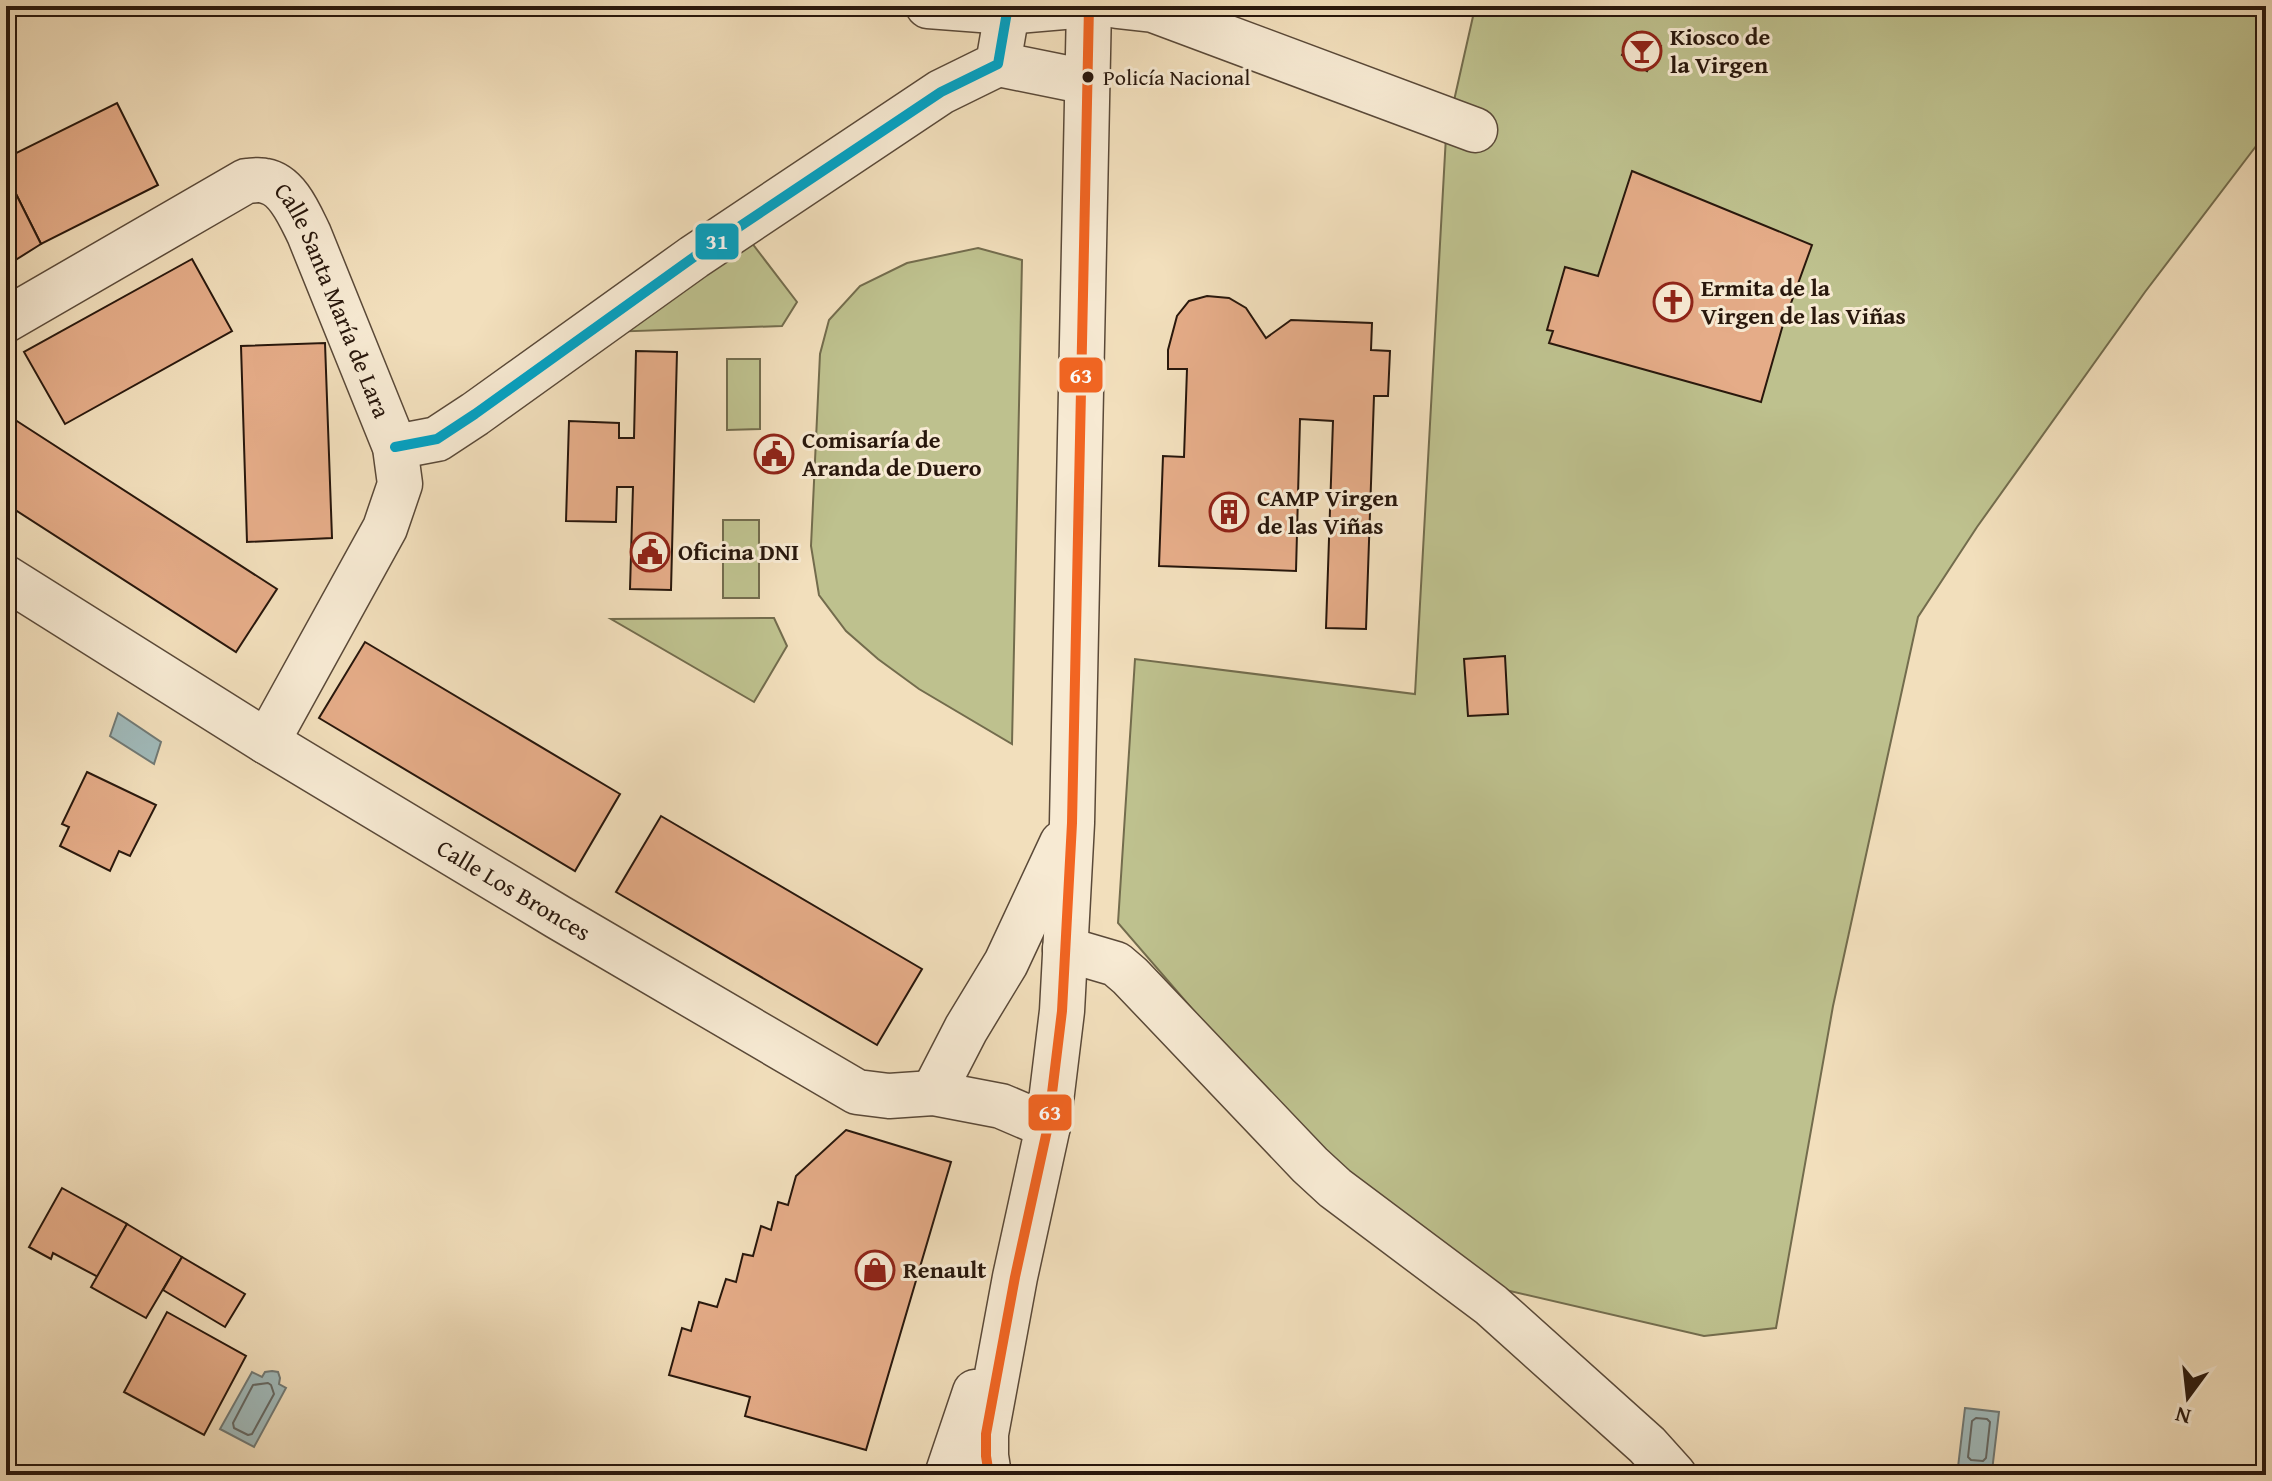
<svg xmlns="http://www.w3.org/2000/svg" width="2272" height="1481" font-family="'Gentium Book Plus',serif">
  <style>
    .green { fill: #bec18e; stroke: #736c4d; stroke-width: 2 }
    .water { fill: #a0babb; stroke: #707975; stroke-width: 2 }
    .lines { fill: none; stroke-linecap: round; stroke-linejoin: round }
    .shore { stroke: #646864; stroke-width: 2 }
    .building { fill: #e5ac88; stroke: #28170c; stroke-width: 2 }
    .minor-casing { stroke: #5a4938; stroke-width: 47 }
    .minor { stroke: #f7ead3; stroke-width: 44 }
    .bus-1-casing { stroke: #f7ead3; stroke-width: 16 }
    .bus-2-casing { stroke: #f7ead3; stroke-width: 16 }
    .bus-1 { stroke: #02a2c4; stroke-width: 10 }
    .bus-2 { stroke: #f26522; stroke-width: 10 }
    .bus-dot { fill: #28170c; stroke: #f7ead3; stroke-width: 3 }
    .labels { text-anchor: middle; stroke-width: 6; stroke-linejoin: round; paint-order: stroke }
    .bus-label { font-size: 22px; fill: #28170c; stroke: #f7ead3; text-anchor: start }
    .poi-label { font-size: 24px; font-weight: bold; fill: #28170c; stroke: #f7ead3; text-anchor: start }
    .street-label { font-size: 24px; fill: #28170c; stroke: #f7ead3 }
    .line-badge { stroke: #f7ead3; stroke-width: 3 }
    .badge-label { font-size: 22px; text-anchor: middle; font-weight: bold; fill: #fff }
  </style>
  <rect width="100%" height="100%" fill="#f2dfbc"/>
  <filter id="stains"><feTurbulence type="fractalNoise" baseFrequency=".0025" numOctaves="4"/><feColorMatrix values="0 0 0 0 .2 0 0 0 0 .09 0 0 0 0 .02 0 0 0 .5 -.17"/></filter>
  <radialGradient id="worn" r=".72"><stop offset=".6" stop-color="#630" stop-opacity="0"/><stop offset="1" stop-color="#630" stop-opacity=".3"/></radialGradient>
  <g class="green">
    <polygon points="1486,6 2266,6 2266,133 2145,292 1977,527 1918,617 1833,1006 1776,1328 1704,1336 1480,1284 1328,1166 1118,923 1135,659 1415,694 1446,136 1474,12"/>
    <polygon points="745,234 797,302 782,326 609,332"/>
    <polygon points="978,248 1022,260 1012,744 919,689 878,659 846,631 819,595 811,546 820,354 829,320 860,286 907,263"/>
    <polygon points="727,359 760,359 760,429 727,430"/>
    <rect x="723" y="520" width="36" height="78"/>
    <polygon points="774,618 787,646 754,702 611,619"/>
  </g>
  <g class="water">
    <polygon points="118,713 161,742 154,764 110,736"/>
    <polygon points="272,1371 278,1372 280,1378 279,1384 286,1388 254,1447 220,1429 252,1372 262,1377 265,1372"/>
    <polygon points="1965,1408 1999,1412 1992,1471 1958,1467"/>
  </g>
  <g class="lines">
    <g class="shore">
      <polygon points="268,1383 271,1385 274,1394 252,1434 248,1435 234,1428 233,1423 253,1385"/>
      <polygon points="1976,1418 1987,1419 1990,1422 1986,1458 1983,1461 1971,1460 1968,1457 1972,1421"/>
    </g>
  </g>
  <g class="building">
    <polygon points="1637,32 1661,46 1647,71 1622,55"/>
    <polygon points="117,103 158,185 41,244 6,174 6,158"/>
    <polygon points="1632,171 1812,245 1782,328 1761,402 1549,343 1553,331 1547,330 1565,267 1598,276"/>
    <polygon points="6,174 41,244 6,266"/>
    <polygon points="192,259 232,331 65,424 24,352"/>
    <polygon points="1207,296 1229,298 1246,308 1266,338 1291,320 1372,323 1371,350 1390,351 1388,396 1374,396 1366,629 1326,628 1333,421 1300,419 1296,571 1159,566 1163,456 1184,457 1187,369 1168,369 1168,350 1177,316 1189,301"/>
    <polygon points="325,343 332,538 247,542 241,346"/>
    <polygon points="636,351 677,352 671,590 630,589 633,487 617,487 616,522 566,521 569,421 619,423 619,438 634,438"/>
    <polygon points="6,414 277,589 236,652 6,504"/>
    <polygon points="365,642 620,794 575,871 319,718"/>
    <polygon points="1505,656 1508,714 1468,716 1464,659"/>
    <polygon points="87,772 156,805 130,856 119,851 110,871 60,846 69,827 62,824"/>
    <polygon points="661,816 922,969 877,1045 616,892"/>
    <polygon points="846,1130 951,1162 866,1450 745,1416 750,1397 669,1375 682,1328 691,1331 699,1302 717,1307 726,1279 736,1282 743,1254 753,1256 761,1226 771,1230 778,1202 788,1205 796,1176"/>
    <polygon points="62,1188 127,1224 98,1277 53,1253 51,1259 29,1247"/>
    <polygon points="127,1224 182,1257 146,1318 91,1287"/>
    <polygon points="182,1257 245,1294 225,1327 163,1290"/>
    <polygon points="167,1312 246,1356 204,1435 124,1392"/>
  </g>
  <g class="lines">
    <g class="minor-casing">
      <g id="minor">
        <polyline points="928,6 1007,12 1075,6"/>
        <polyline points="1117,6 1153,10 1475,130"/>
        <polyline points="998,64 1087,82"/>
        <path id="s1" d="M6,320L246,181C251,181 259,179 265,181C288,185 300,216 309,234L395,447L400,484L385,528L267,742"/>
        <polyline points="395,447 437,439 475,414 694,257 941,92 998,64 1007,12"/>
        <path id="s2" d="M6,578L267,742L558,917L857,1092L889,1096L933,1093L1001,1106L1048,1126"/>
        <polyline points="1065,949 1116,964 1130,976 1310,1165 1335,1188 1491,1305 1647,1445 1674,1475"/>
        <polyline points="933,1093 966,1029 1006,963 1062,843"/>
        <polyline points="947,1475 975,1392"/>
        <polyline points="989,1475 986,1456 986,1434 1015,1277 1048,1126 1062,1011 1072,823 1089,6"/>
      </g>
    </g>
    <use href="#minor" class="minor"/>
    <g class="bus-1-casing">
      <polyline id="bus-1" points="395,447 437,439 475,414 694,257 941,92 998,64 1007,12"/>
    </g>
    <g class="bus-2-casing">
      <polyline id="bus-2" points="989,1475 986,1456 986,1434 1015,1277 1048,1126 1062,1011 1072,823 1089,6"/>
    </g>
    <use href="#bus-1" class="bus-1"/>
    <use href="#bus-2" class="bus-2"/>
  </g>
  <defs>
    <g id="bar-ring" transform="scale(2)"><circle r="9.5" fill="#f7ead3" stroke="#8f2418" stroke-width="1.5"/><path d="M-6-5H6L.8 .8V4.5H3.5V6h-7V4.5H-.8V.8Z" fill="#8f2418"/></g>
    <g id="church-ring" transform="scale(2)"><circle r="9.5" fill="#f7ead3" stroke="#8f2418" stroke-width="1.5"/><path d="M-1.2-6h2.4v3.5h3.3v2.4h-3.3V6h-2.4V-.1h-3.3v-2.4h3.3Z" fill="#8f2418"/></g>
    <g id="civic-ring" transform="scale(2)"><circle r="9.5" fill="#f7ead3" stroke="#8f2418" stroke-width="1.5"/><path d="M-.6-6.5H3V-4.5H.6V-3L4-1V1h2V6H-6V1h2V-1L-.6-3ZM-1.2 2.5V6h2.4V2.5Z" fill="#8f2418"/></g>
    <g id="building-ring" transform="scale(2)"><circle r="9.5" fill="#f7ead3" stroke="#8f2418" stroke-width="1.5"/><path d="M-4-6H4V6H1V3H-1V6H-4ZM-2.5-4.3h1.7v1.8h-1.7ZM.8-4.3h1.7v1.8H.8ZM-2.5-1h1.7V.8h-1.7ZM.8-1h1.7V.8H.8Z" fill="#8f2418"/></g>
    <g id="shop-ring" transform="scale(2)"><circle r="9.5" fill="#f7ead3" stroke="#8f2418" stroke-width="1.5"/><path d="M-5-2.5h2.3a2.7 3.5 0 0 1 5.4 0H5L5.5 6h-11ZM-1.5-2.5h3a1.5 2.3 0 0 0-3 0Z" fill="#8f2418"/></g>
  </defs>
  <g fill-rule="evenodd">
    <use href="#bar-ring" x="1642" y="51"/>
    <use href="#church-ring" x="1673" y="302"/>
    <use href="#civic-ring" x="774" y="454"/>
    <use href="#building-ring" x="1229" y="512"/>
    <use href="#civic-ring" x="650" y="552"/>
    <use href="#shop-ring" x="875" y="1270"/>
  </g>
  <circle class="bus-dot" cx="1088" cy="77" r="7"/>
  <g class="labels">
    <g class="bus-label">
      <text x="1103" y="85">Policía Nacional</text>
    </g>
    <g class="poi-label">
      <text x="1670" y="45">Kiosco de<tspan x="1670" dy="28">la Virgen</tspan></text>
      <text x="1701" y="296">Ermita de la<tspan x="1701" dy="28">Virgen de las Viñas</tspan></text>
      <text x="802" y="448">Comisaría de<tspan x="802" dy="28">Aranda de Duero</tspan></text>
      <text x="1257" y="506">CAMP Virgen<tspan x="1257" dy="28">de las Viñas</tspan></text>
      <text x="678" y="560">Oficina DNI</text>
      <text x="903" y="1278">Renault</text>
    </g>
    <g class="street-label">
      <text dy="8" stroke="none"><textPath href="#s1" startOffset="438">Calle Santa María de Lara</textPath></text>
      <text dy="8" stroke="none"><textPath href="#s2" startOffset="596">Calle Los Bronces</textPath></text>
    </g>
  </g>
  <g class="line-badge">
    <rect x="694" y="222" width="46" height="39" rx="8" fill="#02a2c4"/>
    <rect x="1058" y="356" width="46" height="38" rx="8" fill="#f26522"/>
    <rect x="1027" y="1093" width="46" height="39" rx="8" fill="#f26522"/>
  </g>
  <g class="badge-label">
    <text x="717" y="249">31</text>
    <text x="1081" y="383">63</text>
    <text x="1050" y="1120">63</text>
  </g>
  <rect width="2272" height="1481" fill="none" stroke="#f2dfbc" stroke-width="32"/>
  <rect x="8" y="8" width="2256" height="1465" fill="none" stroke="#28170c" stroke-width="4"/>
  <rect x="16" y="16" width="2240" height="1449" fill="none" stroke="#28170c" stroke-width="2"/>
  <g transform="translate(2188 1397) rotate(195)" stroke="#f7ead3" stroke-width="6" paint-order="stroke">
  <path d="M0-6L14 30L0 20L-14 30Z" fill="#28170c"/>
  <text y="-12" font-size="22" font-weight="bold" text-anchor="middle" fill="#28170c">N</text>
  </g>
  <rect width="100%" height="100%" filter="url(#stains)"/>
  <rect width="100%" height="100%" fill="url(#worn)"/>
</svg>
